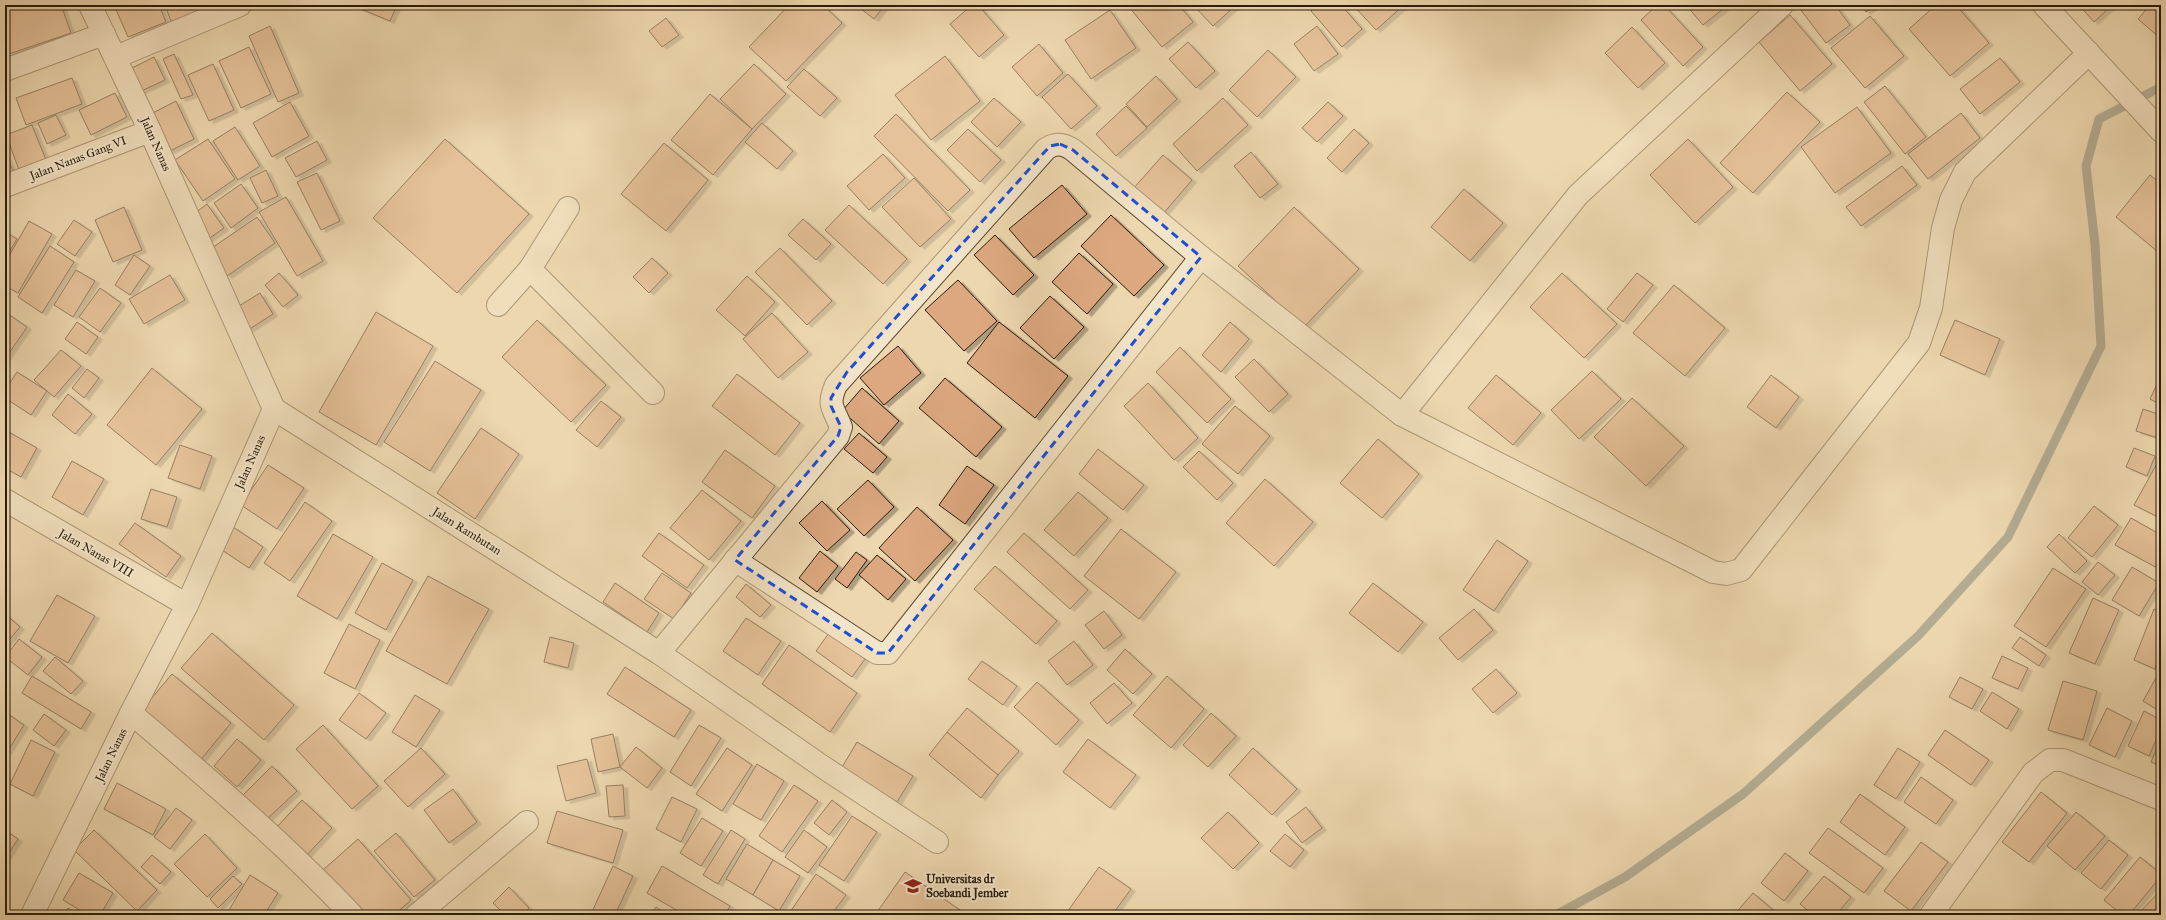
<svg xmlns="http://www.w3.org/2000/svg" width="2166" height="920" font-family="'IM FELL Great Primer',serif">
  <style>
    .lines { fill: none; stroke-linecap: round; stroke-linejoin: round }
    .stream { stroke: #6e796f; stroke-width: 9 }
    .building { fill: #dda880; stroke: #2a1b09; filter: url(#shadow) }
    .minor-casing { stroke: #5b4a32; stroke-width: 24 }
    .minor { stroke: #f3e5ca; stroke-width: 22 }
    .marked { fill: none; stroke: #1d4ed8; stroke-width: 3; stroke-dasharray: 8 5; stroke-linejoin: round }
    .labels { text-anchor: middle; stroke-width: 4; stroke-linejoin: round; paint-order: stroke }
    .street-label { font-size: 12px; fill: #2a1b09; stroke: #f3e5ca }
    .poi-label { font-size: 12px; font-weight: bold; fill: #2a1b09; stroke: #f3e5ca; text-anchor: start }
  </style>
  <defs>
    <filter id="shadow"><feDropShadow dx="4.5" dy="2.5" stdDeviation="0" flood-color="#0004"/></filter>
  </defs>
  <rect width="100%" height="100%" fill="#edd7ae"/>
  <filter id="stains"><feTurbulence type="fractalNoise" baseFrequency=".005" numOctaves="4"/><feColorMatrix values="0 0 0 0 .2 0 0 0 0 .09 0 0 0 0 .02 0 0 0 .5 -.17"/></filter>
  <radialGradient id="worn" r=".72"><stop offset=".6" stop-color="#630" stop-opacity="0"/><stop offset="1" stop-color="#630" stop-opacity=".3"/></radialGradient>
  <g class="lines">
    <polyline class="stream" points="1556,915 1625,877 1743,794 1918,636 2008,537 2101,346 2095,244 2086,166 2099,119 2161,87"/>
  </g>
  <g class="building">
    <polygon points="5,5 61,5 71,33 9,54 5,43"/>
    <polygon points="114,5 159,5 166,22 128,37"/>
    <polygon points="165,5 212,5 172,24"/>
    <polygon points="351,5 397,5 390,21"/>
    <polygon points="789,5 823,5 842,23 786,81 749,47"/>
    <polygon points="856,5 885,5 874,19"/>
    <polygon points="972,5 978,5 1004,35 979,57 950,24"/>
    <polygon points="1131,5 1179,5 1193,22 1162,47 1129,7"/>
    <polygon points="1193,5 1236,5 1213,26"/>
    <polygon points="1318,5 1341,5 1362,29 1342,47 1311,11"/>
    <polygon points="1353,5 1404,5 1376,30"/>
    <polygon points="1657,5 1664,5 1703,47 1683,66 1641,20"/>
    <polygon points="1686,5 1728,5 1703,25"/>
    <polygon points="1797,5 1835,5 1850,25 1826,43"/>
    <polygon points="1861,5 1876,5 1866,12"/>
    <polygon points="1936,5 1956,5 1989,43 1950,76 1909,29"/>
    <polygon points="2079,5 2112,5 2094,22"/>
    <polygon points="2150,5 2159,5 2161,7 2161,39 2138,19"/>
    <polygon points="1110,10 1136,48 1091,79 1065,40"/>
    <polygon points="1790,15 1832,64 1800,91 1759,42"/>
    <polygon points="1870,16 1904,56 1865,88 1831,48"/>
    <polygon points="666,18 679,35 662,47 649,31"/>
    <polygon points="270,26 299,93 278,102 249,36"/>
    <polygon points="1317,26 1338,54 1314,71 1294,44"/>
    <polygon points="1632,27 1665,63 1638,88 1605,53"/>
    <polygon points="1188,42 1215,71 1196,88 1169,59"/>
    <polygon points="1039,44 1063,73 1037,96 1012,67"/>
    <polygon points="249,47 271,94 241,108 219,61"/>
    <polygon points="1268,50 1296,77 1257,117 1229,90"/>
    <polygon points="174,54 193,95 181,99 163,59"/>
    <polygon points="945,56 980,101 931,140 895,95"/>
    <polygon points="154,57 165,80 137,93 126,71"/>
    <polygon points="2000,58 2020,82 1980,114 1960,89"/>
    <polygon points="213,64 234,110 209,121 188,75"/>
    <polygon points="754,64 786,94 752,129 720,99"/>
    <polygon points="804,69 837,98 820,116 787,87"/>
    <polygon points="1068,74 1097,106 1071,129 1042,97"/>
    <polygon points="1156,76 1177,99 1147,127 1126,104"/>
    <polygon points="72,78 82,104 26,125 16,98"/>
    <polygon points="1885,86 1926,137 1905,154 1864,102"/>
    <polygon points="1787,92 1820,122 1753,193 1720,163"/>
    <polygon points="115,93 127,117 91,135 79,110"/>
    <polygon points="710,94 752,129 713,175 671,140"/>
    <polygon points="994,98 1021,122 997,147 971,122"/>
    <polygon points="1223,98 1248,125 1197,171 1173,144"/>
    <polygon points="176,101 194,139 166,153 147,116"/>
    <polygon points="290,102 309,136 272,157 253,123"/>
    <polygon points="1328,102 1343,116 1317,142 1302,128"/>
    <polygon points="1126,106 1147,128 1116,156 1096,134"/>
    <polygon points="1857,107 1891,153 1835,193 1801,147"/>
    <polygon points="1961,113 1980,138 1928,179 1908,154"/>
    <polygon points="896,114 970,190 948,211 874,136"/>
    <polygon points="56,115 66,135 47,144 38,123"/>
    <polygon points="762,123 793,151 777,169 745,142"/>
    <polygon points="32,125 46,160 19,170 6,135"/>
    <polygon points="235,127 260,166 238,180 213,141"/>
    <polygon points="968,129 1001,160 980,182 947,150"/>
    <polygon points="1354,129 1369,143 1342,172 1327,158"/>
    <polygon points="208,139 235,179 203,201 175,160"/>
    <polygon points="445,139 529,214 457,293 373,218"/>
    <polygon points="1688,139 1733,187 1695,223 1650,175"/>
    <polygon points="317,141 327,160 296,177 285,158"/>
    <polygon points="664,143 708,180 666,231 621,194"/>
    <polygon points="1251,152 1278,184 1260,198 1234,166"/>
    <polygon points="5,154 16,177 5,182"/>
    <polygon points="883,154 905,178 869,210 847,186"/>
    <polygon points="1163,155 1192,180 1163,214 1133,189"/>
    <polygon points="1902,166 1917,185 1861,226 1846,207"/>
    <polygon points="266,170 278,196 262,203 250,178"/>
    <polygon points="317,173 340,221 321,230 297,182"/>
    <polygon points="2150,175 2161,184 2161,248 2158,252 2116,217"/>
    <polygon points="914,178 951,219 920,247 882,207"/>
    <polygon points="241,184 258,208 231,228 214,203"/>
    <polygon points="1062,185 1087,214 1034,258 1009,229"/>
    <polygon points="1464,189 1503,223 1470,261 1431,227"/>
    <polygon points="286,197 323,261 297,276 259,212"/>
    <polygon points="207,204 224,228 207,240 191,216"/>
    <polygon points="849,205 907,259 883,284 825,230"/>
    <polygon points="124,207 142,250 113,262 95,220"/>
    <polygon points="1294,207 1359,269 1304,327 1238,266"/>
    <polygon points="1111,215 1164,265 1134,296 1081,246"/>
    <polygon points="257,217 275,243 227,276 209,250"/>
    <polygon points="803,219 831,244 816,260 788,235"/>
    <polygon points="74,220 92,232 75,256 57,244"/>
    <polygon points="29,221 52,234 18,293 5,286 5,263"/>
    <polygon points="5,232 17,239 5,259"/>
    <polygon points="995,235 1034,275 1013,295 974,255"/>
    <polygon points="50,246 74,262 42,313 18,297"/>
    <polygon points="780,248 832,301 807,325 755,272"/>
    <polygon points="1079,253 1113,284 1087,314 1052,282"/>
    <polygon points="134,255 150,266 130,295 115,285"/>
    <polygon points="652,258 668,273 649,293 633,277"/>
    <polygon points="76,270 95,281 73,317 54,305"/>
    <polygon points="279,273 298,295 283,307 265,285"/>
    <polygon points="1562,273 1617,324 1584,358 1530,307"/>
    <polygon points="1637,273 1653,285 1623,322 1607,309"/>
    <polygon points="170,275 185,300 144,324 129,299"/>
    <polygon points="747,276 775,302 745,336 716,310"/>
    <polygon points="958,280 997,321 964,351 925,310"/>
    <polygon points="1674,285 1725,328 1685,376 1633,333"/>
    <polygon points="100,288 121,303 100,332 79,317"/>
    <polygon points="260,293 273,314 245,332 231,311"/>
    <polygon points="1050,296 1084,327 1054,359 1020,328"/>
    <polygon points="5,312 27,327 5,359"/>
    <polygon points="376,312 433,346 376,445 319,412"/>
    <polygon points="772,313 808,352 778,378 743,339"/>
    <polygon points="537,320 606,385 571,422 502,357"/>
    <polygon points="1955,320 2000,339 1985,375 1940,355"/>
    <polygon points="77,322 98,337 86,354 65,339"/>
    <polygon points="999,322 1068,376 1035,418 967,363"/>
    <polygon points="1230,322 1249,339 1221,372 1202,355"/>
    <polygon points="898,346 921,373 884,405 860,378"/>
    <polygon points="1180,347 1231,399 1207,423 1156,372"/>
    <polygon points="61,350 81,366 54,397 34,380"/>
    <polygon points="1254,359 1288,394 1269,412 1235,377"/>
    <polygon points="435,361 481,390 430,471 384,442"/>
    <polygon points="152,368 202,409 156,465 107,425"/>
    <polygon points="87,369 99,378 84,398 72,388"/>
    <polygon points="1592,371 1621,399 1579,439 1551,410"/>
    <polygon points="17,372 47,391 31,415 5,398 5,390"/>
    <polygon points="737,374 800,423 775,455 712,406"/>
    <polygon points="1496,375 1541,413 1513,445 1468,408"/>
    <polygon points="1771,375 1799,397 1776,428 1747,407"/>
    <polygon points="945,378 1002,427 976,457 919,408"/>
    <polygon points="1148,383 1198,438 1174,460 1124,406"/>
    <polygon points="2157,384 2161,386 2161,405 2150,399"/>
    <polygon points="862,388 899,421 879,444 842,411"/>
    <polygon points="68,394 92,414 75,434 52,415"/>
    <polygon points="1632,398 1684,446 1646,486 1594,437"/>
    <polygon points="601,401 621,417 597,447 576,430"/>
    <polygon points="1235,406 1270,436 1238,474 1202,444"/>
    <polygon points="2143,409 2161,415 2161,439 2136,431"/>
    <polygon points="481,428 519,454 475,519 437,493"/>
    <polygon points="5,430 37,448 21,477 5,468"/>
    <polygon points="859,433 887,457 873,473 844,449"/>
    <polygon points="1378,439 1419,474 1382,518 1340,483"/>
    <polygon points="180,445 212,456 200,489 168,478"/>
    <polygon points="2134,448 2155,456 2147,476 2126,467"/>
    <polygon points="1098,449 1144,485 1123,510 1079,474"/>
    <polygon points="725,450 775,486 752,518 702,482"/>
    <polygon points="1199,451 1233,483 1217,500 1183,467"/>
    <polygon points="2160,458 2161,506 2156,516 2134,505"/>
    <polygon points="72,461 104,479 83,515 52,497"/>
    <polygon points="268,465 304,488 277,529 241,505"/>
    <polygon points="967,466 994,485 965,524 939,505"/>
    <polygon points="1265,479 1313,522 1274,566 1226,523"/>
    <polygon points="868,480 894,507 864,536 837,509"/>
    <polygon points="151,489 177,497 167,527 141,519"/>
    <polygon points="702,490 741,521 709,560 670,528"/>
    <polygon points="1078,492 1108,518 1074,556 1044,530"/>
    <polygon points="822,501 850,530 827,551 799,523"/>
    <polygon points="305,502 332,521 290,581 264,563"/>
    <polygon points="2094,506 2118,525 2092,557 2068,538"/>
    <polygon points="917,507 953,540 915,581 879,548"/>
    <polygon points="2131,518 2161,535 2161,570 2115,545"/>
    <polygon points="135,523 181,556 166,577 119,544"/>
    <polygon points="233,527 263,547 249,568 219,548"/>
    <polygon points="1121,529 1176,572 1139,619 1084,576"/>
    <polygon points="659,533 704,565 687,588 642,556"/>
    <polygon points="1024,533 1088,590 1070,609 1007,552"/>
    <polygon points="333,534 373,557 337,619 297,596"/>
    <polygon points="2059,534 2087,561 2075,573 2047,547"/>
    <polygon points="1497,540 1528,561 1494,611 1463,590"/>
    <polygon points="820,551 838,566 817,592 799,578"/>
    <polygon points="856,552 867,560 847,588 835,579"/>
    <polygon points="877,555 906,579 888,600 859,575"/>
    <polygon points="2098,562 2115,575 2098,595 2082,582"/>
    <polygon points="382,563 413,580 386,630 355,613"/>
    <polygon points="995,566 1057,621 1036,644 974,589"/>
    <polygon points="2132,567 2159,583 2139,616 2112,600"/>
    <polygon points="2053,568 2086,589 2046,647 2014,626"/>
    <polygon points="662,573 691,593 674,619 644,599"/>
    <polygon points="428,576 489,609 447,684 386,651"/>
    <polygon points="615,583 659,613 647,632 603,602"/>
    <polygon points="1373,583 1423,622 1398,652 1349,613"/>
    <polygon points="746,584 771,605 760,617 736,597"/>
    <polygon points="57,595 95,616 68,663 30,641"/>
    <polygon points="2093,598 2119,610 2095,664 2069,653"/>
    <polygon points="1474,609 1493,630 1458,660 1439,638"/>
    <polygon points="2154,609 2161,612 2161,651 2155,669 2134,660"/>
    <polygon points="1104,611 1122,635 1104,649 1085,625"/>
    <polygon points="5,614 20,627 5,645"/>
    <polygon points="746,618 781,641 758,675 723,651"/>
    <polygon points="349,624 380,640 355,689 324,673"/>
    <polygon points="212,633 294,705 264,740 181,668"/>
    <polygon points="829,633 865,659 852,677 816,651"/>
    <polygon points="550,637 574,643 568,668 544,662"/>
    <polygon points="2020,637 2046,655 2039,666 2012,648"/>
    <polygon points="19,639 42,657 28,675 5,657"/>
    <polygon points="1074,641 1093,665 1067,685 1048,661"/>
    <polygon points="789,645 857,693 830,732 762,684"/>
    <polygon points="1125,649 1152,674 1133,694 1107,670"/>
    <polygon points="2002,656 2028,668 2018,689 1992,678"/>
    <polygon points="55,657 83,681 71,694 43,671"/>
    <polygon points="982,661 1017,686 1003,705 968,679"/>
    <polygon points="625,667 691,710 674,737 607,694"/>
    <polygon points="1496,669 1517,693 1493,713 1472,689"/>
    <polygon points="172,674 231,723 198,763 139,713"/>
    <polygon points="32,676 91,712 81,729 22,693"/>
    <polygon points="1167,676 1204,709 1171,748 1133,715"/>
    <polygon points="2157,676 2161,678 2161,712 2143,701"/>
    <polygon points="1960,677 1983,689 1972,709 1949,697"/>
    <polygon points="2063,681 2097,691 2083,740 2048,730"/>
    <polygon points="1037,682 1079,720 1056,745 1014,707"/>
    <polygon points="1114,683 1132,703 1107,724 1090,703"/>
    <polygon points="1992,692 2019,709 2007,729 1980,711"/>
    <polygon points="359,693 386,713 366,739 339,720"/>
    <polygon points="415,695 440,710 416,747 392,732"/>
    <polygon points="967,708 1019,751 998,775 947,732"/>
    <polygon points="2107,708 2132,721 2115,757 2089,745"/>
    <polygon points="2144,711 2161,720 2161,729 2149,756 2128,746"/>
    <polygon points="5,712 24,725 7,752 5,750"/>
    <polygon points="1211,713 1236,736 1208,767 1183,745"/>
    <polygon points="44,714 66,730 54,746 33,730"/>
    <polygon points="323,725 378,786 352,809 296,749"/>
    <polygon points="699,725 721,738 691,786 670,772"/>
    <polygon points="1945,730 1989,760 1971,785 1928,755"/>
    <polygon points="947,732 998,775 981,798 929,755"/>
    <polygon points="613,734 620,767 598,772 591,739"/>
    <polygon points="2161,738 2161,766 2151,762"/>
    <polygon points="237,739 261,760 237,787 214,766"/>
    <polygon points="1088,739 1136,775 1110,808 1063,772"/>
    <polygon points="31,740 55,752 33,796 10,784"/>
    <polygon points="857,742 913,776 897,802 841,769"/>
    <polygon points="636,747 662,768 647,788 620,767"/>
    <polygon points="421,748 445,774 408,807 384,781"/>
    <polygon points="727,748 752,765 722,811 696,794"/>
    <polygon points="1253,748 1297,789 1272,815 1229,775"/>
    <polygon points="1898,748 1920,762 1896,799 1874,785"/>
    <polygon points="587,759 596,793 566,801 557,766"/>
    <polygon points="757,764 784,781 761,820 733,804"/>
    <polygon points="272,766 297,791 265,821 241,797"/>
    <polygon points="1921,777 1953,800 1936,824 1904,802"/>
    <polygon points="117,783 166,809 153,835 104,809"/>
    <polygon points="623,785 625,816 609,817 606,786"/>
    <polygon points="794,785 818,801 782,852 759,836"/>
    <polygon points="453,789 477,822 449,843 424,810"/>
    <polygon points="2041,792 2067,813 2029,862 2002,842"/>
    <polygon points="1860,794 1905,827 1885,855 1840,822"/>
    <polygon points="672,797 697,809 681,842 656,829"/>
    <polygon points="302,800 332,828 305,857 275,829"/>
    <polygon points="832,800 847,812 829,835 814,823"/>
    <polygon points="1306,807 1322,828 1302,843 1286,822"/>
    <polygon points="176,808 192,820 170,849 154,837"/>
    <polygon points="557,811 623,830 613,863 547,843"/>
    <polygon points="1228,812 1259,843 1233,869 1201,838"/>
    <polygon points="2076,812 2105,836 2075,870 2047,846"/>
    <polygon points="852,816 877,832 844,881 819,865"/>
    <polygon points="702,818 723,831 701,866 680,853"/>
    <polygon points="1828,828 1883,868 1864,893 1809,853"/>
    <polygon points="5,830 18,839 5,859"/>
    <polygon points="94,830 157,890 137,911 74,850"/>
    <polygon points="731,830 745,839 718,884 703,875"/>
    <polygon points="804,830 827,847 808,873 785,857"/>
    <polygon points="396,833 435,880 414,897 374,851"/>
    <polygon points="205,834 237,868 207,897 174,864"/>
    <polygon points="1285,834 1304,850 1290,867 1270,851"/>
    <polygon points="358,839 411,900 394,915 361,915 322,871"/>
    <polygon points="2109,840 2128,855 2101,889 2081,873"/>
    <polygon points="1921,842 1948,862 1911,911 1884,891"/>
    <polygon points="747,844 773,860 753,895 726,879"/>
    <polygon points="1785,853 1808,871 1784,901 1761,883"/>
    <polygon points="152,855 171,872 160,884 141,867"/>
    <polygon points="2140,857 2161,874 2161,876 2129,915 2122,915 2104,900"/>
    <polygon points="773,860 800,876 779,911 753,895"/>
    <polygon points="613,866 633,876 615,915 592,915 591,914"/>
    <polygon points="662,866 730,906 725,915 685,915 647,893"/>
    <polygon points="1099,867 1131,889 1112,915 1065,915"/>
    <polygon points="905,872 967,915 875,915"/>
    <polygon points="79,873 113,893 100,915 88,915 63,900"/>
    <polygon points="816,874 846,895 831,915 788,915"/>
    <polygon points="250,875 278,893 264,915 226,915"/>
    <polygon points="233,876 242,884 218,908 210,899"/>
    <polygon points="1824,876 1851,897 1836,915 1813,915 1800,904"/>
    <polygon points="509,887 529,908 522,915 505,915 493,903"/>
    <polygon points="2161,890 2161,915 2141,915 2139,913"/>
    <polygon points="1753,893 1779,915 1734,915"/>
    <polygon points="656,907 668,915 651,915"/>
    <polygon points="68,908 79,915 63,915"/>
  </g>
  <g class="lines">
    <g class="minor-casing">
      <g id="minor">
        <polyline points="2044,5 2161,131"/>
        <polyline points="116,57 240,5"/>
        <polyline points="5,70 104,34"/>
        <polyline points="5,186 150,131"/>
        <polyline points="530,269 653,393"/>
        <polyline points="498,305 530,269 568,208"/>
        <polyline points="274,409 659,653 823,767 937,842"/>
        <polyline points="1402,415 1578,195 1782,5"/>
        <polyline points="5,500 187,605"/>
        <polyline points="735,560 877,653 888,653 1201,257"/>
        <path d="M659,653L838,436L841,427C833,407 827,406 836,385L1046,149C1056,142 1064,144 1073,150L1201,257L1402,415L1713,572L1726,574L1741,570L1919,343L1931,308L1943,228L1951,200L1965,172L2089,53"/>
        <path d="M131,713C207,778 283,842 352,915"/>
        <polyline points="32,915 131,713 187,605 274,409 150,131 90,5"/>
        <polyline points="417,915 527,822"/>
        <polyline points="1931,915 2033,773 2050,760 2063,760 2161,799"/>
      </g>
    </g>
    <use href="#minor" class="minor"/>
  </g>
  <path d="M0 0H2166V920H0ZM1060,144L1073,150L1201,257L888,653H877L735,560L838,436L841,427L831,406V398L847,372L1050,146Z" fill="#edd7ae" fill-opacity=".55" fill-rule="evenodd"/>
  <path class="marked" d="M1060,144L1073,150L1201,257L888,653H877L735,560L838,436L841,427L831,406V398L847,372L1050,146Z"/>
  <defs>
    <g id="university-bare" transform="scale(1.38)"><path d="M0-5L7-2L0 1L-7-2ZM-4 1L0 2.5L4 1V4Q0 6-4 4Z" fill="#8f2418" stroke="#f3e5ca" stroke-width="2.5" paint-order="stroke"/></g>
  </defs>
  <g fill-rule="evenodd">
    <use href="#university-bare" x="913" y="886"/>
  </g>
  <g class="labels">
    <g class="street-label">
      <text transform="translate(156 144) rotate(66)" y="4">Jalan Nanas</text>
      <text transform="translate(78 158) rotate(-21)" y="4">Jalan Nanas Gang VI</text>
      <text transform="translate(250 462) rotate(-66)" y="4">Jalan Nanas</text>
      <text transform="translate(467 531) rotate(32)" y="4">Jalan Rambutan</text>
      <text transform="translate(96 553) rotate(30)" y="4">Jalan Nanas VIII</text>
      <text transform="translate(111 755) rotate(-64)" y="4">Jalan Nanas</text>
    </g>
    <g class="poi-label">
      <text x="926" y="883">Universitas dr<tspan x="926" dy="14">Soebandi Jember</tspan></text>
    </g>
  </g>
  <rect width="2166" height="920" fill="none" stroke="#edd7ae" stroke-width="20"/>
  <rect x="6" y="6" width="2154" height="908" fill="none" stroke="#2a1b09" stroke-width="2"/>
  <rect x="10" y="10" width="2146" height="900" fill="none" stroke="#2a1b09"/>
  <rect width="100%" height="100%" filter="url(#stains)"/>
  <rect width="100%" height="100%" fill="url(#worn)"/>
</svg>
